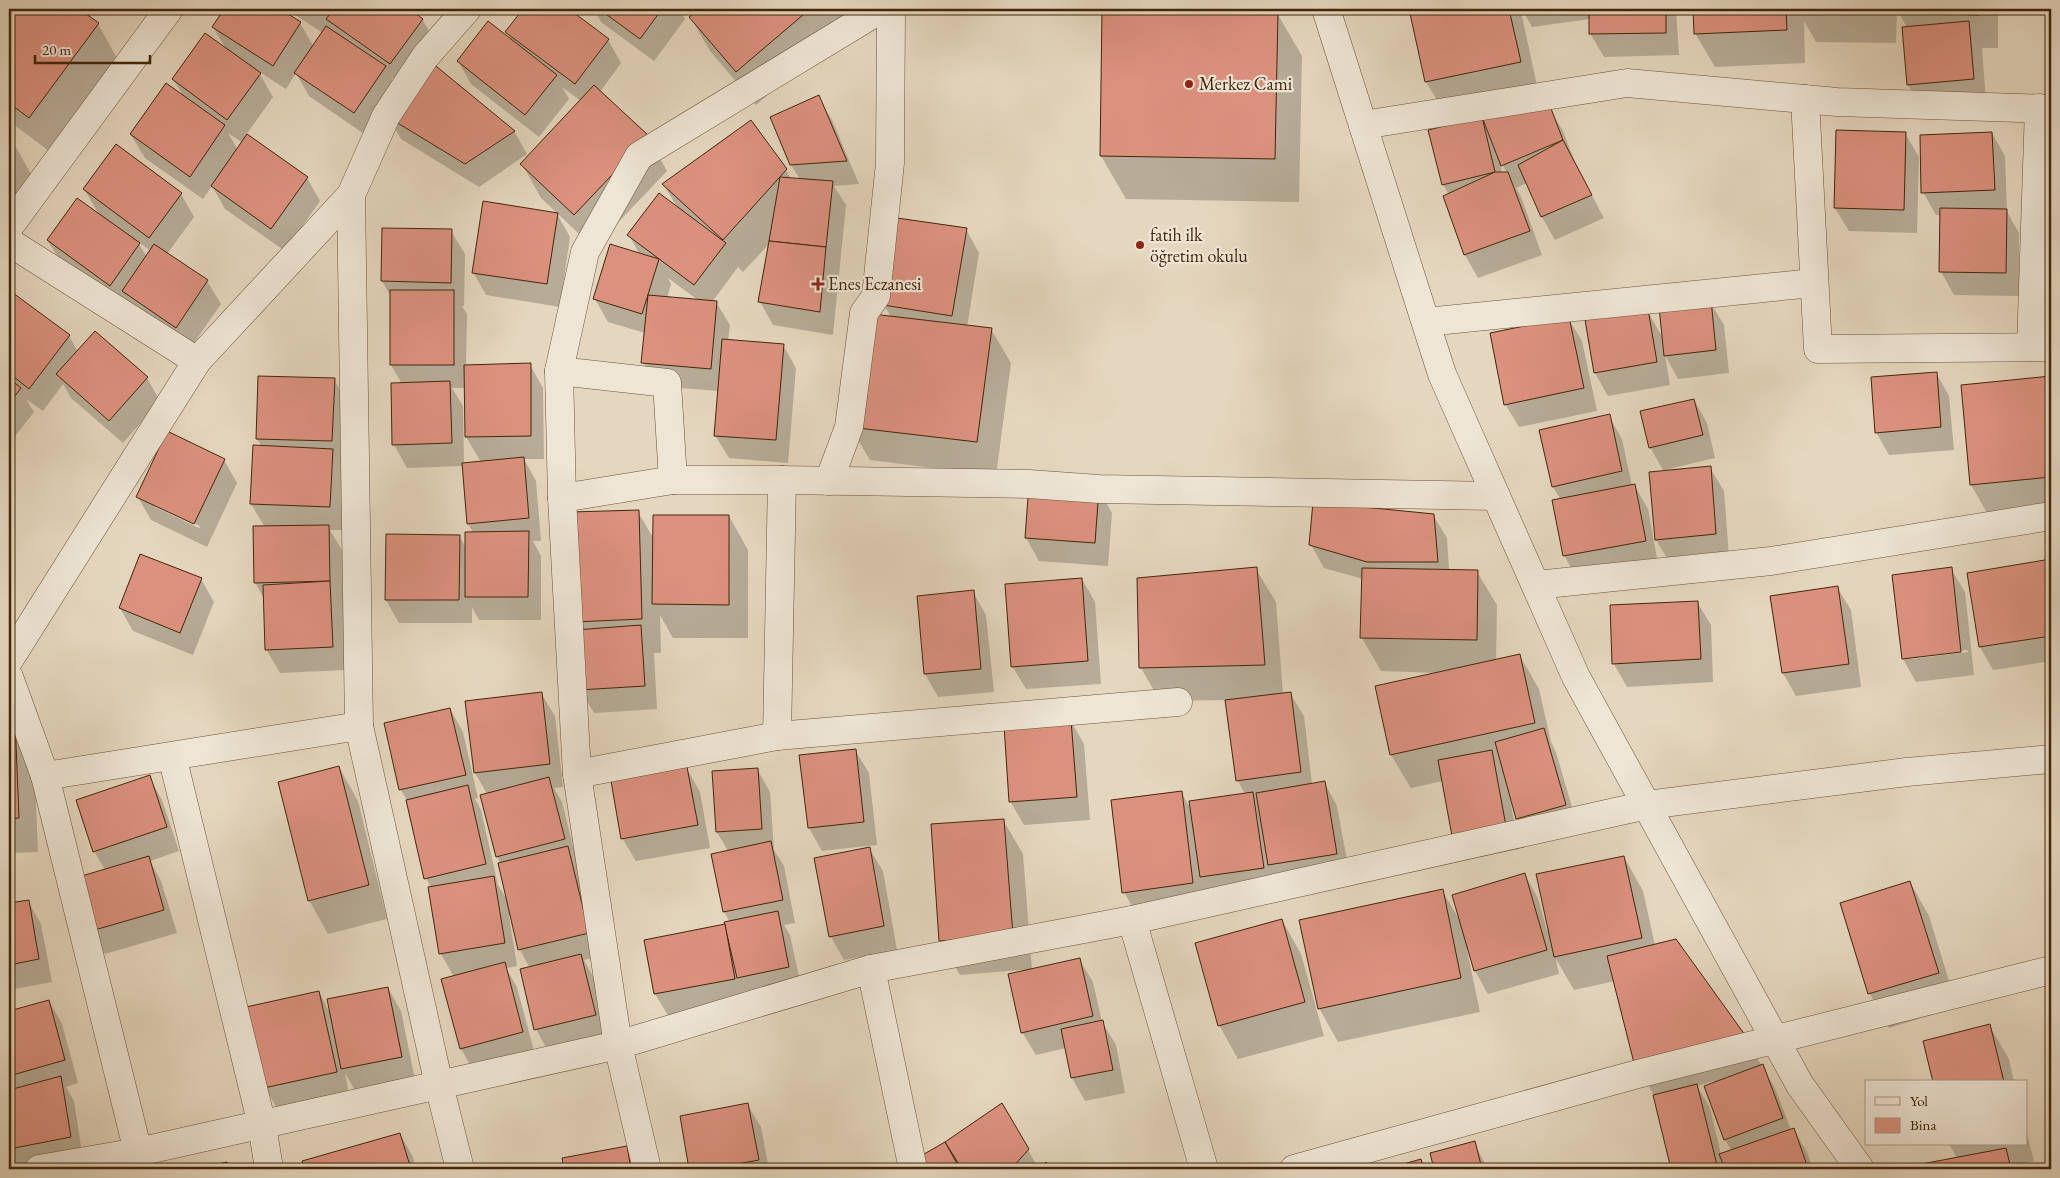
<svg xmlns="http://www.w3.org/2000/svg" width="2060" height="1178" font-family="'EB Garamond',serif">
  <style>
    .shadow { fill: #0003; fill-rule: evenodd }
    .building { fill: #dc917f; stroke: #42260a }
    .lines { fill: none; stroke-linecap: round; stroke-linejoin: round }
    .minor-casing { stroke: #6b5237; stroke-width: 29 }
    .minor { stroke: #eee5d5; stroke-width: 28 }
    .poi-dot { fill: #8f2418; stroke: #eee5d5; stroke-width: 2 }
    .labels { text-anchor: middle; stroke-width: 4.5; stroke-linejoin: round; paint-order: stroke }
    .poi-label { font-size: 18px; fill: #42260a; stroke: #eee5d5; text-anchor: start }
  </style>
  <rect width="100%" height="100%" fill="#e5d7bf"/>
  <filter id="stains"><feTurbulence type="fractalNoise" baseFrequency=".004" numOctaves="4"/><feColorMatrix values="0 0 0 0 .2 0 0 0 0 .09 0 0 0 0 .02 0 0 0 .5 -.17"/></filter>
  <radialGradient id="worn" r=".72"><stop offset=".6" stop-color="#630" stop-opacity="0"/><stop offset="1" stop-color="#630" stop-opacity=".3"/></radialGradient>
  <g class="shadow">
    <polygon points="9,9 77,9 98,24 117,58 49,151 9,121"/>
    <path d="M226,9H278L300,23L314,47L323,33L286,9H408L422,19L436,43L424,58L514,131L527,154L479,187L401,139L388,116L404,86L391,77L398,90L367,136L309,96L296,73L286,89L258,71L273,97L246,135L307,178L320,201L285,251L225,209L212,186L203,199L145,158L131,135L184,97L173,79L226,49L213,27ZM228,133L243,143L238,150Z"/>
    <polygon points="524,9 567,9 608,40 621,63 600,92 648,137 667,171 594,248 541,198 522,164 581,101 562,87 569,99 539,137 471,84 458,61 512,41 507,32"/>
    <polygon points="594,9 679,9 685,19 654,61 601,22"/>
    <polygon points="701,9 852,9 857,18 756,105 710,51 691,18"/>
    <polygon points="1411,9 1518,9 1522,16 1539,95 1446,115 1426,82"/>
    <polygon points="1522,9 1676,9 1679,55 1604,57 1590,33 1590,19 1532,27"/>
    <polygon points="1694,9 1998,9 1998,48 1982,48 1986,102 1921,108 1908,85 1903,28 1907,28 1897,9 1896,43 1816,42 1804,21 1805,63 1715,67 1695,33"/>
    <polygon points="1104,11 1277,13 1302,56 1299,202 1126,199 1101,156"/>
    <path d="M818,97L832,120L859,184L834,186L846,205L833,335L773,325L760,302L770,243L743,272L738,267L712,302H716L730,325L728,341L783,345L796,368L788,463L729,458L715,435L719,391L656,386L643,362L645,333L608,322L595,299L640,255L629,235L677,207L664,185L786,170L791,179H800L791,165ZM668,278L698,300L667,298L671,284Z"/>
    <path d="M1549,108L1563,131L1576,165L1604,218L1555,240L1542,217L1527,183L1516,188L1521,197L1542,255L1478,278L1465,255L1449,195L1443,184L1482,118ZM1500,160L1507,173H1502Z"/>
    <polygon points="1837,132 1905,133 1919,157 1917,233 1849,231 1835,208"/>
    <polygon points="1992,133 2005,156 2007,212 2019,233 2019,296 1954,295 1941,272 1941,215 1936,215 1923,192"/>
    <polygon points="9,139 13,142 32,176 9,208"/>
    <path d="M84,189L181,194L194,217L167,254L207,281L221,304L189,350L137,314L129,301L124,308L62,264L48,241L100,216ZM137,241L151,251L147,257Z"/>
    <polygon points="557,214 570,237 560,307 486,295 473,272"/>
    <polygon points="966,229 979,253 967,327 991,329 1011,363 996,476 870,460 850,427 891,317 884,305"/>
    <path d="M451,231L465,254L464,306H462L467,314L466,366L530,365L543,388L544,459H524L536,481L541,541H533L541,556V620H479L472,607V623H399L386,600L459,536L466,548L473,533L468,523L463,466L407,468L394,445L392,385L402,384L391,365V297L382,281ZM452,388H465L466,437L481,462L464,464L463,406Z"/>
    <polygon points="9,291 69,336 78,352 95,332 147,378 160,401 123,443 71,398 63,384 43,411 26,399 34,412 9,444"/>
    <polygon points="1710,302 1724,325 1729,373 1678,379 1665,355 1670,385 1608,396 1595,373 1647,310 1663,338"/>
    <polygon points="1568,318 1582,341 1597,411 1519,427 1505,404"/>
    <polygon points="1936,373 1949,396 1954,450 1889,455 1876,432"/>
    <polygon points="2051,378 2051,513 1990,518 1971,485 1962,386"/>
    <polygon points="334,379 347,403 345,464 340,464 346,474 343,530 330,530 342,550 346,670 280,673 266,649 264,599 255,582 265,527 251,504 262,447 257,439"/>
    <polygon points="1694,400 1707,423 1715,458 1665,470 1665,472 1710,468 1724,491 1729,557 1670,563 1656,540 1651,473 1664,472 1650,447"/>
    <polygon points="1609,416 1622,439 1632,486 1635,486 1648,509 1658,564 1577,579 1564,555 1561,500 1553,487 1541,431"/>
    <path d="M224,460L237,483L207,547L151,520L138,497ZM155,504L200,526L199,528L155,507Z"/>
    <polygon points="1099,490 1112,513 1108,566 1039,561 1026,538"/>
    <polygon points="638,512 654,539 729,516 748,550 748,638 673,638 660,615 661,653 654,653 657,709 594,713 580,690 575,621"/>
    <polygon points="1433,515 1447,538 1449,571 1477,572 1497,605 1496,661 1520,656 1539,689 1551,742 1556,752 1578,828 1531,841 1517,818 1510,793 1509,793 1519,849 1466,859 1443,781 1411,788 1391,755 1438,673 1381,671 1362,638 1363,579 1324,568 1311,545"/>
    <polygon points="2051,561 2051,661 1993,670 1980,647 1969,574"/>
    <polygon points="1256,569 1276,602 1283,694 1290,693 1304,716 1312,784 1324,782 1337,806 1350,877 1283,888 1274,873 1277,891 1208,890 1212,917 1143,926 1124,892 1181,792 1191,809 1245,794 1238,781 1227,700 1160,701 1141,668"/>
    <path d="M1951,569L1965,592L1974,675L1916,682L1903,659ZM1967,650L1968,652L1911,659V657Z"/>
    <polygon points="201,579 214,602 193,655 133,631 120,608"/>
    <polygon points="1082,579 1095,602 1101,684 1026,689 1012,666"/>
    <polygon points="1837,587 1851,610 1861,687 1796,696 1783,673 1772,597"/>
    <polygon points="973,592 986,615 994,692 938,697 925,674"/>
    <polygon points="1697,602 1711,625 1713,682 1627,687 1614,664"/>
    <polygon points="541,693 555,716 563,787 554,788 562,802 601,956 584,960 594,978 609,1038 549,1053 536,1029 530,968 520,950 511,916 509,916 517,966 506,968 517,987 535,1055 474,1072 461,1049 454,977 441,954 431,888 426,878 408,802 401,790 450,709 463,732 478,798 475,799 481,810 498,885 507,900 501,864 497,856 487,794 475,773"/>
    <polygon points="9,720 14,720 34,753 38,852 9,853"/>
    <polygon points="1071,721 1084,744 1090,820 1024,825 1010,801"/>
    <polygon points="855,750 869,773 877,845 822,851 809,828 801,756"/>
    <polygon points="339,767 358,801 387,919 328,934 309,900"/>
    <polygon points="687,769 700,792 710,848 636,861 622,838"/>
    <polygon points="757,769 770,792 774,850 784,866 795,923 784,925 790,935 802,990 751,1001 745,991 747,1003 669,1017 655,994 645,941 726,925 730,922 724,912 728,851 717,832 713,772"/>
    <polygon points="149,777 162,800 179,851 150,861 161,881 177,933 105,954 92,931 105,870 94,851"/>
    <polygon points="1003,820 1023,854 1032,970 1079,959 1093,982 1102,1022 1116,1045 1125,1093 1085,1101 1072,1078 1066,1048 1036,1055 1022,1032 1022,970 960,975 940,941"/>
    <polygon points="869,848 883,871 897,950 844,960 831,937"/>
    <path d="M1624,857L1643,891L1655,945L1744,1036L1775,1088L1791,1130L1793,1129L1807,1152L1813,1169H1673L1655,1097L1635,1063L1615,981L1574,990L1556,959L1559,974L1488,994L1475,971L1469,950H1467L1480,1012L1338,1042L1319,1008L1442,890L1460,921L1525,875L1538,898L1547,931ZM1714,1081V1083L1706,1086L1725,1140L1732,1151L1721,1155L1710,1108L1697,1086Z"/>
    <polygon points="1910,882 1929,916 1957,1007 1889,1028 1870,994 1842,904"/>
    <polygon points="28,901 41,924 52,982 9,990 9,904"/>
    <polygon points="1282,920 1301,954 1324,1036 1238,1059 1219,1025"/>
    <polygon points="388,988 401,1011 415,1080 356,1092 345,1073 349,1095 278,1110 265,1087 319,992 331,1015"/>
    <polygon points="49,1001 62,1024 78,1083 66,1087 74,1101 83,1160 37,1169 10,1169 9,1013"/>
    <polygon points="1989,1025 2009,1059 2014,1082 1934,1082"/>
    <polygon points="747,1104 761,1127 769,1169 691,1169 681,1117"/>
    <polygon points="1002,1105 1039,1169 924,1169 945,1143"/>
    <polygon points="2026,1130 2034,1161 2016,1166 2018,1169 1898,1169 1957,1158 1949,1144 2026,1144"/>
    <polygon points="400,1134 413,1157 416,1169 305,1169 303,1162"/>
    <polygon points="1474,1143 1488,1169 1436,1169 1432,1154"/>
    <polygon points="626,1148 639,1169 566,1169 564,1159"/>
    <polygon points="1421,1161 1426,1169 1391,1169"/>
  </g>
  <g class="building">
    <polygon points="9,9 79,9 99,23 29,118 9,103"/>
    <polygon points="224,9 280,9 301,22 273,66 212,27"/>
    <polygon points="334,9 410,9 423,19 390,64 326,19"/>
    <polygon points="523,9 569,9 609,39 575,84 505,32"/>
    <polygon points="599,9 662,9 640,39"/>
    <polygon points="700,9 810,9 736,72 689,17"/>
    <polygon points="1409,9 1509,9 1521,62 1425,82"/>
    <polygon points="1589,9 1666,9 1666,33 1589,34"/>
    <polygon points="1693,9 1786,9 1787,30 1694,34"/>
    <polygon points="1795,9 1877,9 1877,10"/>
    <polygon points="1898,9 1979,9 1979,15 1898,13"/>
    <polygon points="1102,10 1278,12 1275,159 1100,156"/>
    <polygon points="488,21 557,75 525,115 457,61"/>
    <polygon points="1969,21 1974,79 1907,85 1902,27"/>
    <polygon points="326,26 386,66 354,113 294,73"/>
    <polygon points="205,33 261,73 227,120 172,79"/>
    <polygon points="425,57 515,131 465,164 386,116"/>
    <polygon points="166,83 225,125 190,177 130,134"/>
    <polygon points="594,85 649,136 574,215 520,164"/>
    <polygon points="819,95 847,161 790,165 770,117"/>
    <polygon points="1550,106 1563,140 1501,166 1482,117"/>
    <polygon points="1482,117 1495,172 1442,185 1428,130"/>
    <polygon points="751,120 787,169 723,240 662,184"/>
    <polygon points="1836,130 1906,132 1904,210 1834,208"/>
    <polygon points="1992,132 1995,190 1921,193 1920,135"/>
    <polygon points="247,134 308,177 271,229 211,186"/>
    <polygon points="1563,140 1592,195 1541,217 1518,165"/>
    <polygon points="116,144 182,193 149,238 83,189"/>
    <polygon points="1495,172 1508,172 1530,231 1464,255 1443,196"/>
    <polygon points="780,177 833,181 826,247 769,241"/>
    <polygon points="659,193 726,243 694,285 627,235"/>
    <polygon points="77,198 140,243 110,286 47,240"/>
    <polygon points="483,201 558,213 547,284 472,273"/>
    <polygon points="1940,208 2007,209 2006,273 1939,272"/>
    <polygon points="897,218 967,228 952,316 883,305"/>
    <polygon points="382,228 452,229 451,283 381,281"/>
    <polygon points="769,241 826,247 820,312 758,302"/>
    <polygon points="154,244 208,280 176,328 122,291"/>
    <polygon points="610,244 659,259 642,314 593,299"/>
    <polygon points="9,290 70,335 29,389 9,373"/>
    <rect x="390" y="290" width="64" height="75"/>
    <polygon points="648,295 717,301 711,369 641,363"/>
    <polygon points="1711,300 1716,350 1664,356 1659,307"/>
    <polygon points="1648,309 1657,362 1594,373 1585,320"/>
    <polygon points="864,313 992,328 977,442 849,427"/>
    <polygon points="1569,317 1584,388 1504,405 1490,333"/>
    <polygon points="95,331 148,377 109,421 56,374"/>
    <polygon points="722,339 784,344 776,440 714,436"/>
    <polygon points="531,363 531,436 465,437 464,365"/>
    <polygon points="1937,372 1941,427 1875,433 1871,377"/>
    <polygon points="258,376 335,378 332,441 256,439"/>
    <polygon points="2051,376 2051,477 1970,485 1961,385"/>
    <polygon points="9,378 21,388 9,404"/>
    <polygon points="450,381 452,443 392,445 391,383"/>
    <polygon points="1694,399 1703,435 1649,448 1640,411"/>
    <polygon points="1610,414 1622,471 1552,487 1539,430"/>
    <polygon points="167,431 225,459 194,524 136,497"/>
    <polygon points="253,445 333,449 330,507 250,504"/>
    <polygon points="524,457 529,518 467,524 462,463"/>
    <polygon points="1711,466 1716,534 1655,540 1649,472"/>
    <polygon points="1029,484 1099,489 1095,543 1025,538"/>
    <polygon points="1635,484 1646,541 1563,556 1552,500"/>
    <polygon points="1313,502 1434,514 1438,562 1367,562 1309,545"/>
    <polygon points="639,510 642,619 574,622 571,512"/>
    <polygon points="653,515 729,515 729,605 652,604"/>
    <polygon points="329,525 330,581 254,583 253,526"/>
    <polygon points="529,531 528,597 465,597 465,532"/>
    <polygon points="386,534 460,535 459,600 385,600"/>
    <polygon points="140,554 202,578 180,633 119,608"/>
    <polygon points="2051,559 2051,636 1979,647 1967,573"/>
    <polygon points="1257,567 1265,665 1139,668 1137,578"/>
    <polygon points="1952,567 1961,652 1902,659 1892,575"/>
    <polygon points="1362,568 1478,570 1477,640 1360,638"/>
    <polygon points="1082,578 1088,661 1011,667 1005,584"/>
    <polygon points="330,581 333,647 265,650 263,585"/>
    <polygon points="1838,586 1849,664 1782,673 1770,596"/>
    <polygon points="974,590 981,669 924,674 917,596"/>
    <polygon points="1698,601 1701,659 1612,664 1610,605"/>
    <polygon points="641,625 645,686 579,690 575,630"/>
    <polygon points="1520,654 1535,723 1390,755 1375,686"/>
    <polygon points="542,692 550,764 474,773 465,701"/>
    <polygon points="1291,692 1301,772 1236,781 1225,700"/>
    <polygon points="450,708 466,775 399,790 384,723"/>
    <polygon points="15,718 19,818 9,819 9,719"/>
    <polygon points="1071,720 1077,797 1009,802 1004,725"/>
    <polygon points="1544,728 1566,805 1516,819 1495,742"/>
    <polygon points="856,749 864,822 808,828 799,755"/>
    <polygon points="1492,750 1506,826 1452,836 1438,760"/>
    <polygon points="339,766 369,885 308,901 278,782"/>
    <polygon points="687,767 698,825 621,839 611,781"/>
    <polygon points="758,768 762,829 716,832 712,771"/>
    <polygon points="150,775 167,827 93,852 76,800"/>
    <polygon points="549,777 565,839 496,857 480,795"/>
    <polygon points="1325,781 1337,854 1268,865 1256,793"/>
    <polygon points="468,785 486,864 424,879 406,800"/>
    <polygon points="1182,791 1193,883 1122,893 1111,800"/>
    <polygon points="1253,792 1264,868 1200,877 1189,801"/>
    <polygon points="1004,819 1013,936 939,941 931,824"/>
    <polygon points="771,841 783,900 723,912 711,854"/>
    <polygon points="568,846 589,933 518,950 498,863"/>
    <polygon points="870,847 884,926 829,937 814,858"/>
    <polygon points="149,856 164,910 91,931 75,878"/>
    <polygon points="1624,856 1642,938 1554,957 1536,874"/>
    <polygon points="1525,873 1547,950 1474,971 1452,895"/>
    <polygon points="494,876 505,943 439,954 428,887"/>
    <polygon points="1910,881 1939,973 1868,994 1840,903"/>
    <polygon points="1443,889 1461,978 1318,1009 1299,920"/>
    <polygon points="29,900 39,959 9,965 9,903"/>
    <polygon points="778,911 789,967 737,978 724,922"/>
    <polygon points="1282,919 1305,1002 1218,1026 1195,943"/>
    <polygon points="725,924 735,979 654,994 644,940"/>
    <polygon points="1676,939 1745,1035 1634,1063 1607,956"/>
    <polygon points="581,954 596,1015 534,1030 520,969"/>
    <polygon points="1080,958 1093,1016 1021,1033 1008,974"/>
    <polygon points="505,962 523,1032 460,1049 441,979"/>
    <polygon points="388,987 402,1057 341,1069 327,999"/>
    <polygon points="319,991 337,1072 264,1088 246,1007"/>
    <polygon points="49,1000 65,1060 9,1076 9,1011"/>
    <polygon points="1103,1020 1113,1070 1071,1078 1061,1029"/>
    <polygon points="1990,1024 2004,1082 1933,1082 1923,1041"/>
    <polygon points="1763,1064 1783,1118 1724,1140 1704,1086"/>
    <polygon points="61,1076 71,1137 9,1149 9,1090"/>
    <polygon points="1697,1084 1718,1169 1671,1169 1653,1095"/>
    <polygon points="748,1103 759,1160 710,1169 689,1169 680,1116"/>
    <polygon points="1002,1103 1029,1149 1011,1169 962,1169 945,1142"/>
    <polygon points="1794,1128 1808,1168 1725,1169 1719,1154"/>
    <polygon points="400,1133 411,1169 304,1169 302,1161"/>
    <polygon points="1475,1141 1482,1169 1434,1169 1430,1153"/>
    <polygon points="945,1142 960,1169 923,1169 919,1157"/>
    <polygon points="627,1146 631,1169 564,1169 562,1158"/>
    <polygon points="2006,1148 2011,1169 1895,1169"/>
    <polygon points="1421,1159 1424,1169 1386,1169"/>
    <polygon points="227,1162 229,1169 196,1169"/>
    <polygon points="1046,1162 1052,1169 1038,1169"/>
  </g>
  <g class="lines">
    <g class="minor-casing">
      <g id="minor">
        <polyline points="1326,9 1442,374 1576,677 1800,1085 1860,1169"/>
        <polyline points="1805,99 1818,349 2051,347"/>
        <polyline points="1363,125 1627,83 1837,102 2051,109"/>
        <polyline points="351,195 359,726 439,1085 460,1169"/>
        <polyline points="9,227 169,9"/>
        <polyline points="9,242 197,361"/>
        <polyline points="1426,322 1813,283"/>
        <polyline points="2031,347 2039,108"/>
        <polyline points="559,371 667,383 673,480"/>
        <polyline points="829,481 849,427 864,313 876,296 890,163 891,9"/>
        <polyline points="562,498 673,480 782,480 1029,484 1099,489 1496,496"/>
        <polyline points="1536,585 1771,561 2051,516"/>
        <polyline points="9,660 197,361 351,195 386,116 425,57 467,9"/>
        <polyline points="9,677 45,776 138,1152"/>
        <polyline points="777,736 782,480"/>
        <polyline points="172,756 262,1125 269,1169"/>
        <polyline points="577,774 777,736 1178,702"/>
        <polyline points="45,776 359,726"/>
        <polyline points="1132,920 1204,1169"/>
        <polyline points="871,969 913,1169"/>
        <polyline points="39,1169 138,1152 618,1045 871,969 1132,920 1647,805 1907,772 2051,759"/>
        <polyline points="647,1169 618,1045 577,774 562,498 559,371 585,252 639,156 881,9"/>
        <polyline points="1294,1169 1634,1075 2051,970"/>
      </g>
    </g>
    <use href="#minor" class="minor"/>
  </g>
  <g class="poi-dot">
    <circle cx="1189" cy="84" r="5"/>
    <circle cx="1140" cy="245" r="5"/>
    <path d="M815.5 276.5h5v5h5v5h-5v5h-5v-5h-5v-5h5z"/>
  </g>
  <g class="labels">
    <g class="poi-label">
      <text x="1199" y="90">Merkez Cami</text>
      <text x="1150" y="241">fatih ilk<tspan x="1150" dy="21">öğretim okulu</tspan></text>
      <text x="828" y="290">Enes Eczanesi</text>
    </g>
  </g>
  <rect width="2060" height="1178" fill="none" stroke="#e5d7bf" stroke-width="30"/>
  <rect x="10" y="10" width="2040" height="1158" fill="none" stroke="#42260a" stroke-width="2.5"/>
  <rect x="15" y="15" width="2030" height="1148" fill="none" stroke="#42260a"/>
  <rect x="1865" y="1080" width="162" height="65" fill="#eee5d5" stroke="#a99984"/>
  <rect x="1875" y="1097" width="25" height="8" fill="#eee5d5" stroke="#a99984"/>
  <text x="1910" y="1106" font-size="15" fill="#42260a">Yol</text>
  <rect x="1875" y="1118" width="25" height="15" fill="#dc917f" stroke="#a99984"/>
  <text x="1910" y="1130" font-size="15" fill="#42260a">Bina</text>
  <path d="M35 55v8h115v-8" fill="none" stroke="#42260a" stroke-width="2.5"/>
  <text x="42" y="55" font-size="15" fill="#42260a" stroke="#eee5d5" stroke-width="4" paint-order="stroke">20 m</text>
  <rect width="100%" height="100%" filter="url(#stains)"/>
  <rect width="100%" height="100%" fill="url(#worn)"/>
</svg>
